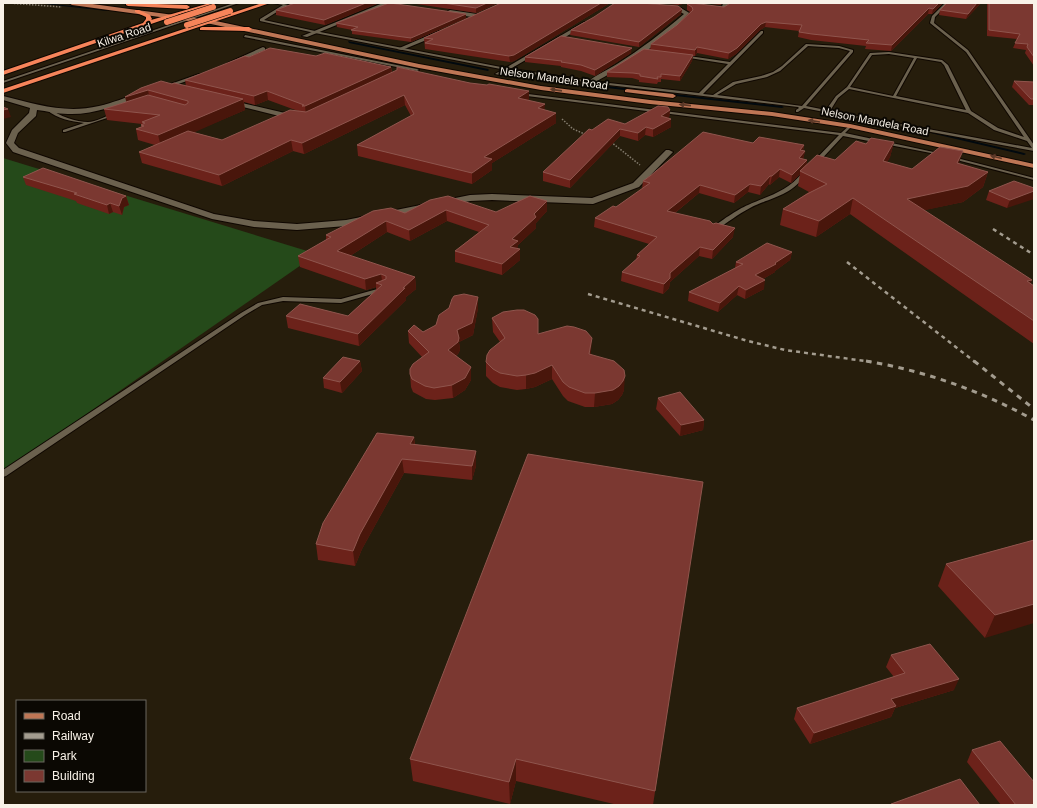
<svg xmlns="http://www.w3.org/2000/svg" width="1037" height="808" font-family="Arial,sans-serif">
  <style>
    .green { fill: #254a1a }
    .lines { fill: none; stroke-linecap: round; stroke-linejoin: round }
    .stream { fill: #01090f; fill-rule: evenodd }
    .lane-casing { stroke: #0f0700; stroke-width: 2 }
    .street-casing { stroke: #0f0700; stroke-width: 2 }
    .primary-casing { stroke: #0f0700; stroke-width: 2 }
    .highway-casing { stroke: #0f0700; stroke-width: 2 }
    .path { stroke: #847c6e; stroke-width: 1.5; stroke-dasharray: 1.5 1.5; stroke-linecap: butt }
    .lane { fill: #6b614e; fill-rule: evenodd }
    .street { fill: #6b614e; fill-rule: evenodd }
    .primary { fill: #be7655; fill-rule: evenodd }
    .highway { fill: #f6845a; fill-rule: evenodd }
    .rail-far1 { stroke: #a39c8f; stroke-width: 2.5; stroke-dasharray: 4 4; stroke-linecap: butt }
    .rail { stroke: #a39c8f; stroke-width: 3; stroke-dasharray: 5.5 5.5; stroke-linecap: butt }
    .highway-bridge-casing { stroke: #0f0700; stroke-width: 7; stroke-linecap: butt }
    .highway-bridge { stroke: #f6845a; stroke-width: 6 }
    .wall { fill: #6c221a; fill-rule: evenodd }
    .shaded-wall { fill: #49160b }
    .building { fill: #7b3831; stroke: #8f554d }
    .oneway { fill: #5c3928 }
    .labels { text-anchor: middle; stroke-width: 4; stroke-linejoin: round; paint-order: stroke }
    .far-street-label { font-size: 11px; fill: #f9f2e8; stroke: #0b0803 }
  </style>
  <rect width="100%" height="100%" fill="#261d0c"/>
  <polygon class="green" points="3,158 317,254 3,472"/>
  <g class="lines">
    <g class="stream">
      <polygon points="36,3 44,3 108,10 107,11"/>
      <polygon points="348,41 488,69 489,70 488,71 349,43"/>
      <polygon points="501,71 576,82 578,83 576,84 502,73 501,73"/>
      <polygon points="589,84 633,89 635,90 633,91 590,86 589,86"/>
      <polygon points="666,93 782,106 784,107 782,108 667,95 665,94"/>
      <polygon points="828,113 860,118 862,119 860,120 829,115 827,114"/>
      <polygon points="922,129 1024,153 1026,154 1024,155 922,131"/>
    </g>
    <g class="lane-casing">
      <g id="lane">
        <polygon points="234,3 239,3 3,83 3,81"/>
        <path d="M273,3H280L288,5L264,20L315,31L506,68L591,81L699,93L728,64L683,57L681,56L682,55L730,62L761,31H763V33L703,94L713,95L733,82L761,76L773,72L782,66L806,44L839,46L853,50V52L806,106L826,110L836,96L847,87L870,53L889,52L942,60L948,65L971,111L998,128L1024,137L966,52L930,23L932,16L945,3H949L935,17L934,23L968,50L1034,145V151L828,113L826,114H825L824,112L804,108L798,112H796V110L799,108L798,107L591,83L506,70L315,33L260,21V19L283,5ZM808,46L839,48L850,51L802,106L717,95L736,84L767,77L780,71ZM889,54L914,58L893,96L850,87L872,55ZM917,58L941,62L944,65L966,110L896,96ZM849,89L968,113L994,130L1027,141L1032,148L830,111L838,98Z"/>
        <polygon points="245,35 417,69 419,70 417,71 244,37"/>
        <polygon points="520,93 841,133 850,125 852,126 845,133 943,154 941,155 843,136 817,164 813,164 813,162 839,135 519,95 518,94"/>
        <path d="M47,108H49C58,116 77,122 88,122C96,122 105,116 113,114L116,115L65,132H63V130L84,123C71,121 57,119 47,110Z"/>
        <polygon points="949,156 1034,178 1034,180 949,158"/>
        <path d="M803,172L807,173C790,197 774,196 750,208C738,214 727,223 716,230L714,231L711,229C719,222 738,209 748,205C770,195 787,192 803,172Z"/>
        <polygon points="381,288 384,290 383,291 341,303 283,301 262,305 245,315 6,476 3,477 3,470 241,313 258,303 283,297 341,299"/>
      </g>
    </g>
    <g class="street-casing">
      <g id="street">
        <polygon points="383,3 391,3 307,37 302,36"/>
        <polygon points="723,3 729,3 726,10 711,10 708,8 711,6 722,7"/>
        <path d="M663,7L681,8L691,14C672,35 645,52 621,67C611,74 598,79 589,87H585L584,86C592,76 606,71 617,64C641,49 663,32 684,14L678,11L663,9Z"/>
        <polygon points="450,10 477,14 480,16 477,18 448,13 448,11"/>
        <polygon points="584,22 586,23 586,25 500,75 495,74"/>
        <polygon points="439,31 442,33 441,34 402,50 397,49"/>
        <polygon points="263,47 265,48 265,50 233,64 228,63"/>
        <polygon points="199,74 204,75 164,89 159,88"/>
        <path d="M140,93L142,94V96C119,105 93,115 68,114C57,114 47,111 37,110L36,116L18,133L14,143L19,148L214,214L254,221L297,224L346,220L366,216L370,219L369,221L346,226L297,230L254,227L212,219L13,152L6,143L12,130L29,113L30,108L3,100V96C36,104 65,114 99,106C113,103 126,97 140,93Z"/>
        <polygon points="229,100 298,116 299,118 295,120 227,103 225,102"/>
        <polygon points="666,150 669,150 673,152 639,187 593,204 492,200 470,201 386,218 382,215 386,212 470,195 492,194 592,198 633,183"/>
      </g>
    </g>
    <g class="primary-casing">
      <g id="primary">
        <polygon points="69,3 85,3 211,20 419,64 541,86 650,100 772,112 850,124 1034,164 1034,168 850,128 772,116 650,104 541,90 419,68 211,24 72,5"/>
        <polygon points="627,89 673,94 676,96 673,98 625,92 625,90"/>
      </g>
    </g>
    <g class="highway-casing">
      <g id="highway">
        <polygon points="126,3 187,5 190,7 187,9 128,6 126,5"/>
        <polygon points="210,3 219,3 183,13 3,75 3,71 143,23 146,19 146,17 135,12 135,10 139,10 150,15 152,19 151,20"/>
        <polygon points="262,3 270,3 3,93 3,89"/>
        <polygon points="202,27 249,27 252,29 249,31 200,30 200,28"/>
      </g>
    </g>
    <g class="path">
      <polyline points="8,3 62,7"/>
      <polyline points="562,119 573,129 587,135"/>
      <polyline points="611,142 640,165"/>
    </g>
    <use href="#lane" class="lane"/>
    <use href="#street" class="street"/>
    <use href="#primary" class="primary"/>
    <use href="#highway" class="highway"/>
    <g class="rail-far1">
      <polyline points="993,229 1034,255"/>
      <polyline points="847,262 975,362"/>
      <polyline points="588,294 748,341 785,350 872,362"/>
    </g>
    <g class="rail">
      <path d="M866,361C926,371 981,391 1034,420"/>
      <polyline points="974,361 1034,409"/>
    </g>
    <g class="highway-bridge-casing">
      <g id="highway-bridge">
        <polyline points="167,22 213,7"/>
        <polyline points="187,25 230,11"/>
      </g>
    </g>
    <use href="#highway-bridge" class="highway-bridge"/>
  </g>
  <g class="wall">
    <polygon points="292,3 379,3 325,25 276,15 276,10 294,3"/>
    <polygon points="410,3 498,3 476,13"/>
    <polygon points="501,3 610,3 514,61 510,62 425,49 424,38"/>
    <polygon points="655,3 686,3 679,5"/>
    <polygon points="702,3 722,3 721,5"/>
    <polygon points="943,3 932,14 928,14 891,51 865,49 866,46 811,40 798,37 799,31 765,27 760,30 736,54 728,59 697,53 695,56 693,56 692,61 680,81 661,79 661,82 658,82 657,84 639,82 639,80 632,78 607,77 607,72 650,50 651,44 677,25 690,12 687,10 687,4 724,7 729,4"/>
    <polygon points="981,3 966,19 939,15 940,10"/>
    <polygon points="987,3 1034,3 1034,66 1025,53 1026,50 1013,48 1017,39 987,36"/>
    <polygon points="682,9 681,14 639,47 570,35 571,30 594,17"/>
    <polygon points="466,14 466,18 411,42 352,34 352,30 337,27 336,23"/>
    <polygon points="631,53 595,76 581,71 561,67 561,66 525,62 525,57"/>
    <path d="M316,56L391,67L392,72L529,101L544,110L556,123L492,163V170L472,184L358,156L357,145L411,116L405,105L304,154L293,151L222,186L142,163L139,152L155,145L138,140L136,129L141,127V125L142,124L107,120L104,109L127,102L141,88L172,84L186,86L185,80L249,57ZM268,100L298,111L222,140L193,132L245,110L244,102L255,105Z"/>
    <polygon points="1014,81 1034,82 1034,105 1029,105 1012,87"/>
    <polygon points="670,110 669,118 671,127 653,137 645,135 638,141 620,136 570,188 543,181 543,172 592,130 625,124"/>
    <polygon points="894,142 890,157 887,162 912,169 959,164 988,172 983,187 963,202 924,210 1034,286 1034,344 850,214 816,237 780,225 783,209 809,192 798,186 800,174 791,183 779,177 770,185 769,184 760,195 748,192 734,203 699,193 675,213 713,224 733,237 712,259 699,256 670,282 669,288 663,294 621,281 622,272 636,260 637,255 649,244 594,227 595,218 616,207 642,189 643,181 753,143 804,145 803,151 805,151 803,159 807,160 806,165 835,160 866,144"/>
    <polygon points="23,177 126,196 129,205 124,207 122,215 113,212 109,214 77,203 76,201 26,185"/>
    <polygon points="1034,188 1007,208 986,200 989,191"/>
    <polygon points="430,200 496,212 547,211 536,223 536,228 518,245 518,249 520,249 520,260 502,275 455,262 455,251 479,232 447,221 410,241 387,232 350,256 415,277 416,289 406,297 406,300 359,346 288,328 286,316 348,316 376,290 376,287 366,290 300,267 298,256 326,240 326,235 405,213"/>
    <polygon points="792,252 790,260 775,271 775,272 763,279 764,289 745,299 737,295 718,312 688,301 689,292 735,268 736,262"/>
    <polygon points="478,308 473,335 459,342 460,350 458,354 456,356 471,367 471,380 465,390 453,398 435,400 426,399 413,392 411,387 410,374 422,357 409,343 408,331 423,332"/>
    <polygon points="492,318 538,334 591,354 624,390 622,395 618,400 612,404 594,407 585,407 568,401 563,396 552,379 535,387 526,389 517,390 500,387 493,383 486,376 486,362 500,342 493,332"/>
    <polygon points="360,361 362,371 342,393 324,388 323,378"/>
    <polygon points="658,398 704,420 703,430 680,436 656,409"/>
    <polygon points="414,437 415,445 476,466 472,480 404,473 362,549 355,566 318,560 316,544"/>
    <polygon points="699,504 653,805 618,805 516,781 510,804 413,781 410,759"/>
    <polygon points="1034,540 985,638 938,586 946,564"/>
    <polygon points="891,655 954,690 895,708 891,717 810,744 794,719 797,708 894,677 886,667"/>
    <polygon points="972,750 1034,805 1001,805 967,762"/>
  </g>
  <g class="shaded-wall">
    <polygon points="366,3 379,3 325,25 324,20"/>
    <polygon points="487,3 498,3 476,13 476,8"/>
    <polygon points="601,3 610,3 514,61 510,62 509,56"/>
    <polygon points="679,3 686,3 679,5"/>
    <polygon points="939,3 943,3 932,14 933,9"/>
    <polygon points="977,3 981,3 966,19 968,14"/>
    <polygon points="929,8 928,14 891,51 892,45"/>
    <polygon points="682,9 681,14 639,47 639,42"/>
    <polygon points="466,14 466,18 411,42 411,38"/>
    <polygon points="766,22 765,27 760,30 736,54 728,59 729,53 761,24"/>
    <polygon points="697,47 697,53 695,56 695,50"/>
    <polygon points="632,48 631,53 595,76 595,70"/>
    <polygon points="693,55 692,61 680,81 680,76"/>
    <polygon points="391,67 392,76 306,115 305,106"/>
    <polygon points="148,90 150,101 128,108 125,97"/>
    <polygon points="267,91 268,100 255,105 254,96"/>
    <polygon points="529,91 529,101 518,108 518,98"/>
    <polygon points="404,95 405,105 304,154 302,143"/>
    <polygon points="243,99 245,110 161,147 158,135"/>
    <polygon points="545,104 544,115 538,108"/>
    <polygon points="8,109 11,117 3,119 3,110"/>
    <polygon points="670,110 669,118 661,124 661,116"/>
    <polygon points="556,113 556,123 492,163 492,170 472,184 472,173 484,157"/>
    <polygon points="671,119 671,127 653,137 653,129"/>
    <polygon points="646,127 645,135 638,141 638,133"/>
    <polygon points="620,129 620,136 570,188 570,180"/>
    <polygon points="291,140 293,151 222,186 219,175"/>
    <polygon points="894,142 890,157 880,176 883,161"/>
    <polygon points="804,145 802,153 800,150"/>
    <polygon points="805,151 803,159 799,158"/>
    <polygon points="963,151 958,166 957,163"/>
    <polygon points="807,160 806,168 800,171 800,174 791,183 792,175"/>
    <polygon points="780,169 779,177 770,185 772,176"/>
    <polygon points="988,172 983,187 963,202 903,215 907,199"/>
    <polygon points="770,176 769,184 760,195 761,186"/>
    <polygon points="750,184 748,192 734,203 735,195"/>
    <polygon points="700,185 699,193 666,220 667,211"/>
    <polygon points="1034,191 1034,199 1007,208 1010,200"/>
    <polygon points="126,196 129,205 124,207 122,215 119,206 122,198"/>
    <polygon points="853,198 850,214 816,237 819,221"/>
    <polygon points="547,201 547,211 536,223 536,228 518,245 518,251 520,249 520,260 502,275 502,264 510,247 512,239 534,214"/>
    <polygon points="110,203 113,212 109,214 107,205"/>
    <polygon points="446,210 447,221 410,241 409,230"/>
    <polygon points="386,221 387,232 339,263 337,251"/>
    <polygon points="735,228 733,237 712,259 713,250"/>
    <polygon points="700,247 699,256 670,282 669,288 663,294 664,284 670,273"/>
    <polygon points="792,252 790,260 775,271 775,272 754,284 755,275"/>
    <polygon points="381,274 383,286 376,283 376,287 366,290 365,279"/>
    <polygon points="415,277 416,289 406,297 406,300 359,346 358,334 403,288"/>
    <polygon points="765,280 764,289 745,299 746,290"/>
    <polygon points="1032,280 1026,297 1027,281"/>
    <polygon points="739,286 737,295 718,312 720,303"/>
    <polygon points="478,297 478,308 473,335 459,342 460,350 458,354 448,362 448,350 457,330"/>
    <polygon points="592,338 591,352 589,368 589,354"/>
    <polygon points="360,361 362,371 342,393 340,382"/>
    <polygon points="552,365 552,379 535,387 526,389 526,375"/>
    <polygon points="471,367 471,380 465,390 453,398 452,385"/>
    <polygon points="625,376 624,390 622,395 618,400 612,404 594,407 595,393"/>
    <polygon points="704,420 703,430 680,436 681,425"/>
    <polygon points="414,437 415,452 410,444"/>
    <polygon points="476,451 476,466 472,480 472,466"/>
    <polygon points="402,459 404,473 362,549 355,566 353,551 360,534"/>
    <polygon points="1034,604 1034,623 985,638 995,615"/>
    <polygon points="959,679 954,690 895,708 891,717 810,744 814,733 891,699"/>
    <polygon points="516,759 516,781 510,804 509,782"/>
  </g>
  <g class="building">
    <polygon points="295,3 366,3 324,20 276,10"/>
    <polygon points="389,3 390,3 466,14 411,38 351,30 358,27 336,23"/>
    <polygon points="443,3 487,3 476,8"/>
    <polygon points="501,3 601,3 514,55 509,56 425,43 433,39 424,38"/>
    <polygon points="615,3 641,3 678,6 682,9 639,42 571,30 594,17"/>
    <polygon points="691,3 724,7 729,4 729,3 939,3 933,9 929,8 892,45 866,43 869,40 812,34 799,32 802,25 766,22 761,24 737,48 729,53 697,47 695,50 651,44 677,25 693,10 692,7 687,4"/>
    <polygon points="947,3 977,3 968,14 940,10"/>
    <polygon points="989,3 1034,3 1034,57 1027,47 1028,44 1015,43 1020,34 989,30"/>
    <polygon points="561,36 632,48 595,70 581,65 561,62 562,61 525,57"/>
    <polygon points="270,48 316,56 325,53 391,67 305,106 302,106 304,105 267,91 254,96 185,80 245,56 249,57"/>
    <polygon points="644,49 693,55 680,76 661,74 661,77 657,77 658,79 640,76 640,74 633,73 607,72"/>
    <polygon points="397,67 470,83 487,85 489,84 529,91 518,98 545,104 538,108 556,113 484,157 492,159 472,173 357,145 414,114 404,95 302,143 291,140 219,175 139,152 188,131 222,140 290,110 306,112 397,70"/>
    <polygon points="161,81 172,84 174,83 243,99 158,135 136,129 144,126 141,125 145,123 142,122 160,115 104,109 148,95 185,105 188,103 188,101 148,90 125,97 141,88"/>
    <polygon points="1014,81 1034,82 1034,99 1031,99"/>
    <polygon points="658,106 668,107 670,110 661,116 671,119 653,129 646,127 638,133 620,129 570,180 543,172 589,129 592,130 608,119 625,124"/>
    <polygon points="3,107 8,109 3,110"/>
    <polygon points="703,132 753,143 759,137 804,145 800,150 805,151 799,158 807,160 792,175 780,169 772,176 770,176 761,186 750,184 735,195 700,185 667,211 710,221 713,224 716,223 735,228 713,250 700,247 670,273 670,278 664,284 622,272 640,256 637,255 657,237 595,218 613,206 616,207 650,183 643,181 650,176"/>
    <polygon points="871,138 894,142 883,161 912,169 940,147 963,151 957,163 988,172 968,186 907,199 1032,280 1027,281 1034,286 1034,321 853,198 819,221 783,209 807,194 827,184 800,171 817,155 835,160 856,141 866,144"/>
    <polygon points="43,168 126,196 122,198 119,206 110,203 107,205 74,194 77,193 23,177"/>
    <polygon points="1014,181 1034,188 1034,191 1010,200 989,191"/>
    <polygon points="448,196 496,212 530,196 547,201 534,214 536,217 512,239 518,241 510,247 520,249 502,264 455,251 489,225 446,210 409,230 386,221 337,251 415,277 403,288 405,288 358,334 286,316 300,304 348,316 382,285 376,283 386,279 386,276 381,274 365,279 298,256 331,237 326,235 373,211 391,208 405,213 430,200"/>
    <polygon points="767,243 792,252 775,263 776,264 755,275 765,280 746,290 739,286 720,303 689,292 743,264 736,262"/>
    <polygon points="464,294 478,297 472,323 457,330 459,338 458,342 448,350 471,367 465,378 452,385 434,388 425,386 412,379 410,374 410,369 413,364 429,352 408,331 414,325 423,332 436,325 439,315 449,308 452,299 454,296"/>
    <polygon points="517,310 524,310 535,315 538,319 538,334 567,326 574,327 586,331 592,338 589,354 614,361 624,370 625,376 623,381 619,386 613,390 595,393 585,393 569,387 563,382 552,365 535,373 526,375 517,376 500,373 493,369 486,362 487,355 490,350 505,338 492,318 503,312"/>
    <polygon points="343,357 360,361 340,382 323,378"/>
    <polygon points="680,392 704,420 681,425 658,398"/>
    <polygon points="377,433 414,437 410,444 476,451 472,466 402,459 360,534 353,551 316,544 323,523"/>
    <polygon points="528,454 703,482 655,791 516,759 509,782 410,759"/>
    <polygon points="1034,540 1034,604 995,615 946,564"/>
    <polygon points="930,644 959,679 891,699 896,706 814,733 797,708 905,673 891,655"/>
    <polygon points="1000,741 1034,782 1034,805 1016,805 972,750"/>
    <polygon points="960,779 980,805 891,805 891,804"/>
  </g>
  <defs><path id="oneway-solid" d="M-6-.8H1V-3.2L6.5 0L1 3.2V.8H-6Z"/></defs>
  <g class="oneway">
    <use href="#oneway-solid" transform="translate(556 90) rotate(-172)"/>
    <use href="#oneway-solid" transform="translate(685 105) rotate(-174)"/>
    <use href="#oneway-solid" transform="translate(814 121) rotate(-171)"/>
    <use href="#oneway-solid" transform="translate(996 157) rotate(-166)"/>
  </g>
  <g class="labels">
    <g class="far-street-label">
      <text transform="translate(124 35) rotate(-18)" y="4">Kilwa Road</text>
      <text transform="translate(554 78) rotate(8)" y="4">Nelson Mandela Road</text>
      <text transform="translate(875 121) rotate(11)" y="4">Nelson Mandela Road</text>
    </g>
  </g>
  <rect width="1037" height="808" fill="none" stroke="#f9f2e8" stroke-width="8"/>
  <rect x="16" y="700" width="130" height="92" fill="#0b0803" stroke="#6a665f"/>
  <rect x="24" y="713" width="20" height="6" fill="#be7655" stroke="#6a665f"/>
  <text x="52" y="720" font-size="12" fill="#f9f2e8">Road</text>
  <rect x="24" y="733" width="20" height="6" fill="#a39c8f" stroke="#6a665f"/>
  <text x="52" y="740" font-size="12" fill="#f9f2e8">Railway</text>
  <rect x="24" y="750" width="20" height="12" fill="#254a1a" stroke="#6a665f"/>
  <text x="52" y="760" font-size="12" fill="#f9f2e8">Park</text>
  <rect x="24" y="770" width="20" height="12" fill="#7b3831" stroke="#6a665f"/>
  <text x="52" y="780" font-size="12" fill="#f9f2e8">Building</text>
</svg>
